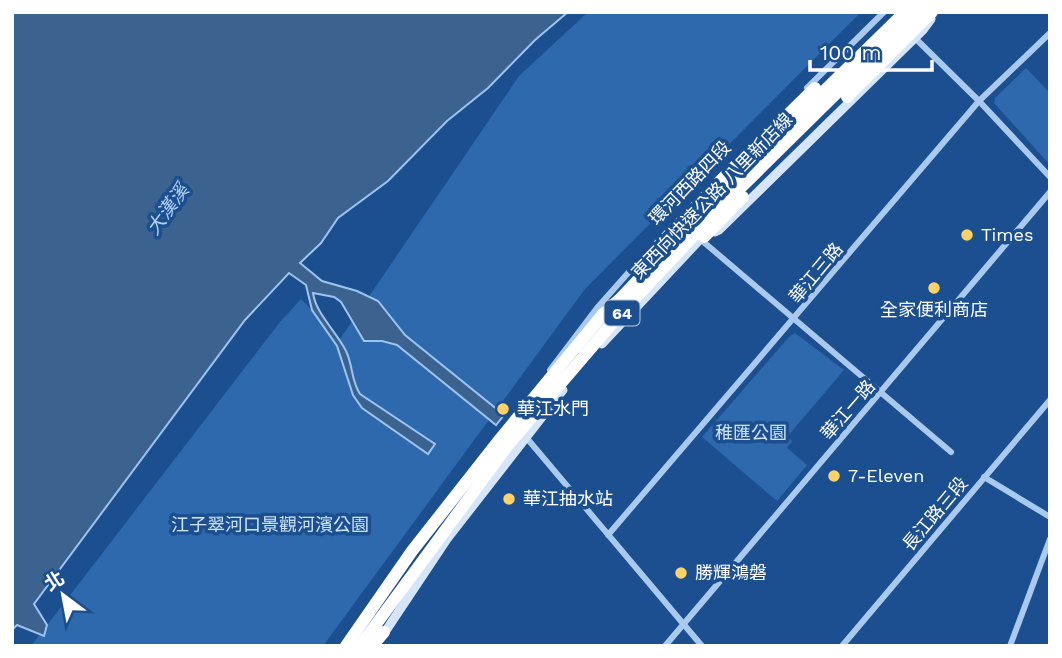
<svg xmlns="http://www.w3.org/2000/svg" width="1062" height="658" font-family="'Work Sans','Noto Sans TC',sans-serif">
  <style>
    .green { fill: #2e69ad }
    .water { fill: #3c6290; stroke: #9cc4f0; stroke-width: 2 }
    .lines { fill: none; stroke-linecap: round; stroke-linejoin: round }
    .street { stroke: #a9c9ee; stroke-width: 6 }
    .secondary { stroke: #d6e6fa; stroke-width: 9 }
    .highway { stroke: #fff; stroke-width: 12 }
    .highway-bridge { stroke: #fff; stroke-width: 12 }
    .poi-dot { fill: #ffd166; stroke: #1b4f8f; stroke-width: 2.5 }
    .labels { text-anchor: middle; stroke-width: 7; stroke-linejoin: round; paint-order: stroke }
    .shield { fill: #1b4f8f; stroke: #bbcadd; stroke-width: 2 }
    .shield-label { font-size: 16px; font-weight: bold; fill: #fff }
    .street-label { font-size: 18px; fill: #fff; stroke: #1b4f8f }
    .poi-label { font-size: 18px; fill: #fff; stroke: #1b4f8f; text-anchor: start }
    .park-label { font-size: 18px; fill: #cfe3fa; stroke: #1b4f8f }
    .water-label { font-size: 19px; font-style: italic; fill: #b5d3f5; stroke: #1b4f8f }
  </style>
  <rect width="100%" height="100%" fill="#1b4f8f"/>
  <g class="green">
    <polygon points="588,12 861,12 585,289 323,646 31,646 280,322 301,299 340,339 519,76"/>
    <polygon points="1026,68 1050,93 1050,165 994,103 995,98"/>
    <polygon points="795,333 844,370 787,437 792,441 787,448 807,465 777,501 702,437 789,337"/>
  </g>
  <path class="water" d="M12,12H568L535,40L488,88L447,121L388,181L338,218L321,243L300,263L322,281L357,291L378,301L405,335L504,415L496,425L397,345L382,341H364L341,302L334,297L313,293C316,314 336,331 346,351C353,365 351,381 360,394L435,444L428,454L362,408L353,395L337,346L312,310L306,285L289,273L245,320L34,604L47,625L44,636L17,625L12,630Z"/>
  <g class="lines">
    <g class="street">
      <polyline points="915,38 979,101 1050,177"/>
      <polyline points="807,88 884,12"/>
      <polyline points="700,239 951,452"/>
      <polyline points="550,370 597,308 636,264"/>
      <polyline points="525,436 702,646"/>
      <polyline points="984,477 1050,517"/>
      <polyline points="608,535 979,101 1050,33"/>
      <polyline points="665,646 1050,192"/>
      <polyline points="842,646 1050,400"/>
      <polyline points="1010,646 1050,539"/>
    </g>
    <g class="secondary">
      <polyline points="715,232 719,230 923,30 931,19"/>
      <polyline points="602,344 707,232"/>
      <polyline points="582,349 603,325"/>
      <polyline points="383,635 447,539 563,390"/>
    </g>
    <g class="highway">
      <polyline points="704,237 743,197"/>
      <polyline points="636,269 728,173 815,88"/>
      <polyline points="603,314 621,298 731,182 905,12"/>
      <polyline points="372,646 384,632"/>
    </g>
    <g class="highway-bridge">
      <polyline points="847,97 932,12"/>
      <polyline points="346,646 412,551 500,439 603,314"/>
      <polyline points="360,646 508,445 615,320 716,212 919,12"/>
    </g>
  </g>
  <g class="poi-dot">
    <circle cx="967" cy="235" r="7"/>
    <circle cx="934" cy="288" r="7"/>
    <circle cx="503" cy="409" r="7"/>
    <circle cx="834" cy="476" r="7"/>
    <circle cx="509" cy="499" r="7"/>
    <circle cx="681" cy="573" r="7"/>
  </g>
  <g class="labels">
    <rect class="shield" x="604.5" y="300.5" width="35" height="25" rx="5"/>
    <g class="shield-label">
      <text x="622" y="319">64</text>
    </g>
    <g class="street-label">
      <text transform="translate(690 183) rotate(-46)" y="6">環河西路四段</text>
      <text transform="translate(712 196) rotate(-46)" y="6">東西向快速公路 八里新店線</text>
      <text transform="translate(816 273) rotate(-50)" y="6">華江三路</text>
      <text transform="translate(848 410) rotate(-49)" y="6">華江一路</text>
      <text transform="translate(935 514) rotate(-50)" y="6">長江路三段</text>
    </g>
    <g class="poi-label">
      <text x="981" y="241">Times</text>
      <text x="934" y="316" text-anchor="middle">全家便利商店</text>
      <text x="517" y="415">華江水門</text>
      <text x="848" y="482">7-Eleven</text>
      <text x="523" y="505">華江抽水站</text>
      <text x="695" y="579">勝輝鴻磐</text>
    </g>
    <g class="park-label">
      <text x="751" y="439">稚匯公園</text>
      <text x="270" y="531">江子翠河口景觀河濱公園</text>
    </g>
    <g class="water-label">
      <text transform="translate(167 209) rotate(-54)" y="7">大漢溪</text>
    </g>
  </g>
  <rect width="1062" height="658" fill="none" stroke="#ffffff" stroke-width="28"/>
  <g transform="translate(63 595) rotate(328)" stroke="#1b4f8f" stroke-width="5" paint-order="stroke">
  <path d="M0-5L12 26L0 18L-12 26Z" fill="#ffffff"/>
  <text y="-10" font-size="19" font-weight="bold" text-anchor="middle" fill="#ffffff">北</text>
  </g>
  <path d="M810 60v10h122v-10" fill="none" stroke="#ffffff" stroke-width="3.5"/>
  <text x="820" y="60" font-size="21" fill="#ffffff" stroke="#1b4f8f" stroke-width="5" paint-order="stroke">100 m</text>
</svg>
